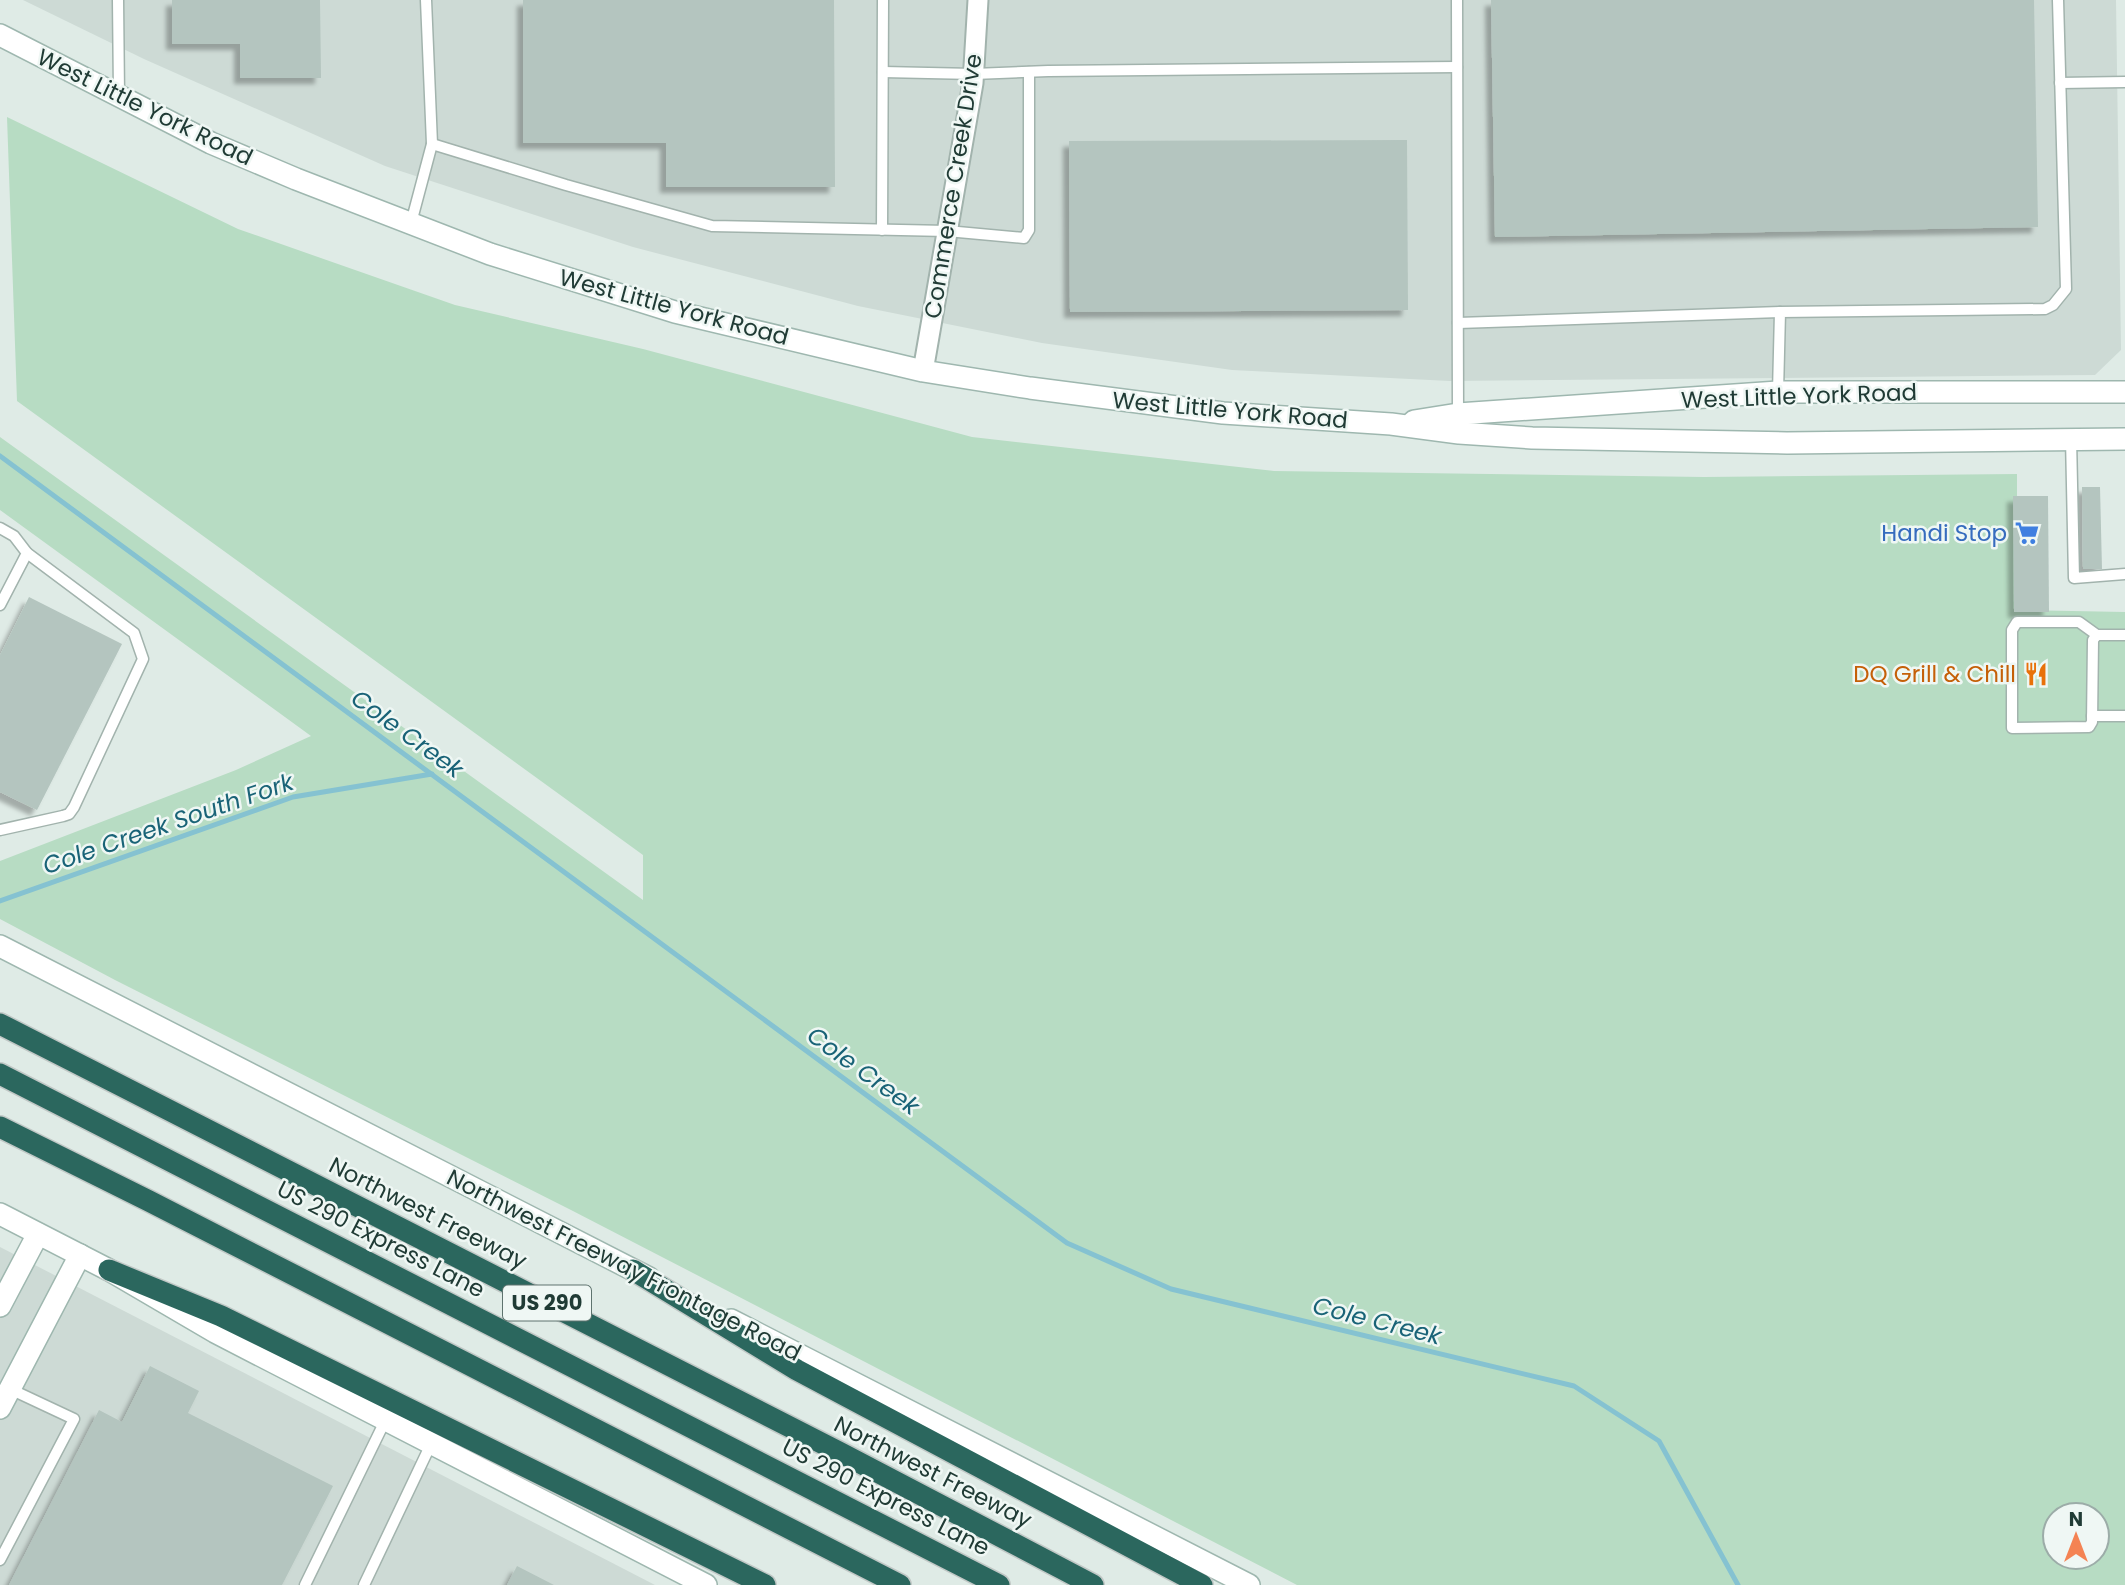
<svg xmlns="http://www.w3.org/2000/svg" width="2125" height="1585" font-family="Poppins,sans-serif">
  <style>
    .built { fill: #cddad5 }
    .green { fill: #b7dcc3; fill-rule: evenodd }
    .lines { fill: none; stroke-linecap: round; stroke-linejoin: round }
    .stream { stroke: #85c2d1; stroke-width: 5 }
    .building { fill: #b4c5bf; filter: url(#shadow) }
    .lane-casing { stroke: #a2b3ad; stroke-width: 13 }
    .street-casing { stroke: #a2b3ad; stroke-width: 23 }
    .secondary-casing { stroke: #9eb7af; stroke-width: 24 }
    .highway-casing { stroke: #c1c8c6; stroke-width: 24 }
    .lane { stroke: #fff; stroke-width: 10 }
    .street { stroke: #fff; stroke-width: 19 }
    .secondary { stroke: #fff; stroke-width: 21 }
    .highway { stroke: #2b675e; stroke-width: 21 }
    .labels { text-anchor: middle; stroke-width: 5; stroke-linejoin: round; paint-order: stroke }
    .shield { fill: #eff7f4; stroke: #5e736e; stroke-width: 2 }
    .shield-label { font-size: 21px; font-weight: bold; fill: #203b35 }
    .street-label { font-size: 23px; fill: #203b35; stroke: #eff7f4 }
    .shop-label { font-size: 23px; fill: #366cbe; stroke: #eff7f4; text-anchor: end }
    .food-label { font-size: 23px; fill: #c56008; stroke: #eff7f4; text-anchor: end }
    .water-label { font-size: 24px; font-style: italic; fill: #196377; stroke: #eff7f4 }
  </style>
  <defs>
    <filter id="shadow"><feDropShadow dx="-6" dy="6" stdDeviation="2" flood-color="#0004"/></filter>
  </defs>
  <rect width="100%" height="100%" fill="#dfebe6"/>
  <g class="built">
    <polygon points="23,0 2116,0 2121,350 2095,375 1450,381 1232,370 1042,343 858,306 633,247 385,166 144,59"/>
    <polygon points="0,1247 655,1585 0,1585"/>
  </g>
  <path class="green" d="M7,117L238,229L455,305L643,349L972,437L1274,471L1704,477L2017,474V610L2125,612V1585H1297L571,1210L115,980L0,919V861L236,770L311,736L0,510V437L643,900V855L17,401ZM2055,1515H2097V1557H2055Z"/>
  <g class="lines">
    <g class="stream">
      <polyline points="0,456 1067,1243 1171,1289 1574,1386 1659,1441 1738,1585"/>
      <polyline points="0,901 293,797 432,774"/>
    </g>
  </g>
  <g class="building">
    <polygon points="172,0 320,0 321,78 240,78 240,44 172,44"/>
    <polygon points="523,0 834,0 835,187 666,187 666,143 523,143"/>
    <polygon points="1491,0 2034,0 2038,227 1495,237"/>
    <polygon points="1407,140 1408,310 1070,312 1069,141"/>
    <polygon points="2082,487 2100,487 2102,569 2083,569"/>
    <polygon points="2013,496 2048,496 2049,612 2014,612"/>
    <polygon points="29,597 122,644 37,810 0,792 0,655"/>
    <polygon points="150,1366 199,1391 188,1413 333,1486 282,1585 9,1585 99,1410 122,1422"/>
    <polygon points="517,1566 554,1585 507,1585"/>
  </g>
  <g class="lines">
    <g class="lane-casing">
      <g id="lane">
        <polyline points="118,0 119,94"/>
        <polyline points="1457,0 1458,414"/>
        <polyline points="883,72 974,74 1048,71 1457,67"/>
        <polyline points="2060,83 2125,82"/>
        <polyline points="432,144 566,185 712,226 947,231 1024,238 1029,230 1029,72"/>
        <polyline points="411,223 432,144 426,0"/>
        <polyline points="882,230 883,0"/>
        <polyline points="1458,323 1780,312"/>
        <polyline points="1778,392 1780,312 2045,309 2053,305 2066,289 2058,0"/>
        <polyline points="2071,438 2074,578 2125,574"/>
        <polyline points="0,528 14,536 27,553 0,605"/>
        <polyline points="2097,635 2079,622 2017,622 2012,630 2012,728 2089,727 2092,722 2093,640 2097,635 2125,635"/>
        <polyline points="2092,716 2125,716"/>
        <polyline points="0,830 63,816 69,814 74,807 143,659 134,633 27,553"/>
        <polyline points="0,1560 74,1419 10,1389"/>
        <polyline points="305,1585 386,1419"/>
        <polyline points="364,1585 431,1444"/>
      </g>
    </g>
    <g class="street-casing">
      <polyline id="street" points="923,371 973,83 978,0"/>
    </g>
    <g class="secondary-casing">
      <g id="secondary">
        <polyline points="0,35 211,143 296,179 490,254 675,312 923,371 1030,388 1223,413 1391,424 1459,433 1532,438 1787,443 2125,439"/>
        <polyline points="1414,421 1458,414 1778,392 2125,392"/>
        <polyline points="0,946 649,1278"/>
        <polyline points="0,1214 109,1270 215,1332 706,1585"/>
        <polyline points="0,1306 38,1234"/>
        <polyline points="731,1320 1249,1585"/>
        <polyline points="0,1408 80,1255"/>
      </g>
    </g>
    <g class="highway-casing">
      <g id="highway">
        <polyline points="0,1024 841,1453 1093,1585"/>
        <polyline points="0,1074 999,1585"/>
        <polyline points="0,1127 149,1201 900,1585"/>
        <polyline points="109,1270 221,1316 765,1585"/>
        <polyline points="633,1270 797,1370 1202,1585"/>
      </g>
    </g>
    <use href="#lane" class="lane"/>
    <use href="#street" class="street"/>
    <use href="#secondary" class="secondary"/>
    <use href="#highway" class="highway"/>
  </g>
  <defs>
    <g id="supermarket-bare" transform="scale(1.89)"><path d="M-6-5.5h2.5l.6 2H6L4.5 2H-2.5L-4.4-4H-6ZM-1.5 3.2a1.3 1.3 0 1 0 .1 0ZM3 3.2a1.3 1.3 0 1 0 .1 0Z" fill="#3f7fe0" stroke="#eff7f4" stroke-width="2.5" paint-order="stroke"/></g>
    <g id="restaurant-bare" transform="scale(1.89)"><path d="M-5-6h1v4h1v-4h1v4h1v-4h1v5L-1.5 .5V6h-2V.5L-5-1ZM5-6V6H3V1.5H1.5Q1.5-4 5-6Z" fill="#e8710a" stroke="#eff7f4" stroke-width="2.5" paint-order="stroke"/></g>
  </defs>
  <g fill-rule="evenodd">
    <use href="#supermarket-bare" x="2027" y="533"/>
    <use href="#restaurant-bare" x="2036" y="674"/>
  </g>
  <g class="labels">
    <rect class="shield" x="503" y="1285.5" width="88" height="35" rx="5"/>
    <g class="shield-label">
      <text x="547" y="1310">US 290</text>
    </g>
    <g class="street-label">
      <text transform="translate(145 107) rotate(26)" y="8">West Little York Road</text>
      <text transform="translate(953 186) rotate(-81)" y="8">Commerce Creek Drive</text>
      <text transform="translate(674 307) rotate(15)" y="8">West Little York Road</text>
      <text transform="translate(1799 396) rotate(-2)" y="8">West Little York Road</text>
      <text transform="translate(1230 410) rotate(5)" y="8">West Little York Road</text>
      <text transform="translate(428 1213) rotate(27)" y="8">Northwest Freeway</text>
      <text transform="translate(381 1239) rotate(27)" y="8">US 290 Express Lane</text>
      <text transform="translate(624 1265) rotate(27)" y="8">Northwest Freeway Frontage Road</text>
      <text transform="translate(933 1472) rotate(27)" y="8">Northwest Freeway</text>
      <text transform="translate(886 1497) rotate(27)" y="8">US 290 Express Lane</text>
    </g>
    <g class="shop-label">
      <text x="2007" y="541">Handi Stop</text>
    </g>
    <g class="food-label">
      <text x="2016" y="682">DQ Grill &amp; Chill</text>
    </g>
    <g class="water-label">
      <text transform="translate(407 734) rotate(36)" y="8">Cole Creek</text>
      <text transform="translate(168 824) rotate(-19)" y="8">Cole Creek South Fork</text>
      <text transform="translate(863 1071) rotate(36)" y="8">Cole Creek</text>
      <text transform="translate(1377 1321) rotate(14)" y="8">Cole Creek</text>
    </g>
  </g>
  <g transform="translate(2076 1536)"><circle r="33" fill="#eff7f4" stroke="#9caca8" stroke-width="2"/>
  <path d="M0-5L12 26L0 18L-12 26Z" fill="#f48353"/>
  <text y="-10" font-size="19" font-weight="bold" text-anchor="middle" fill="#203b35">N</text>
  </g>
</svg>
